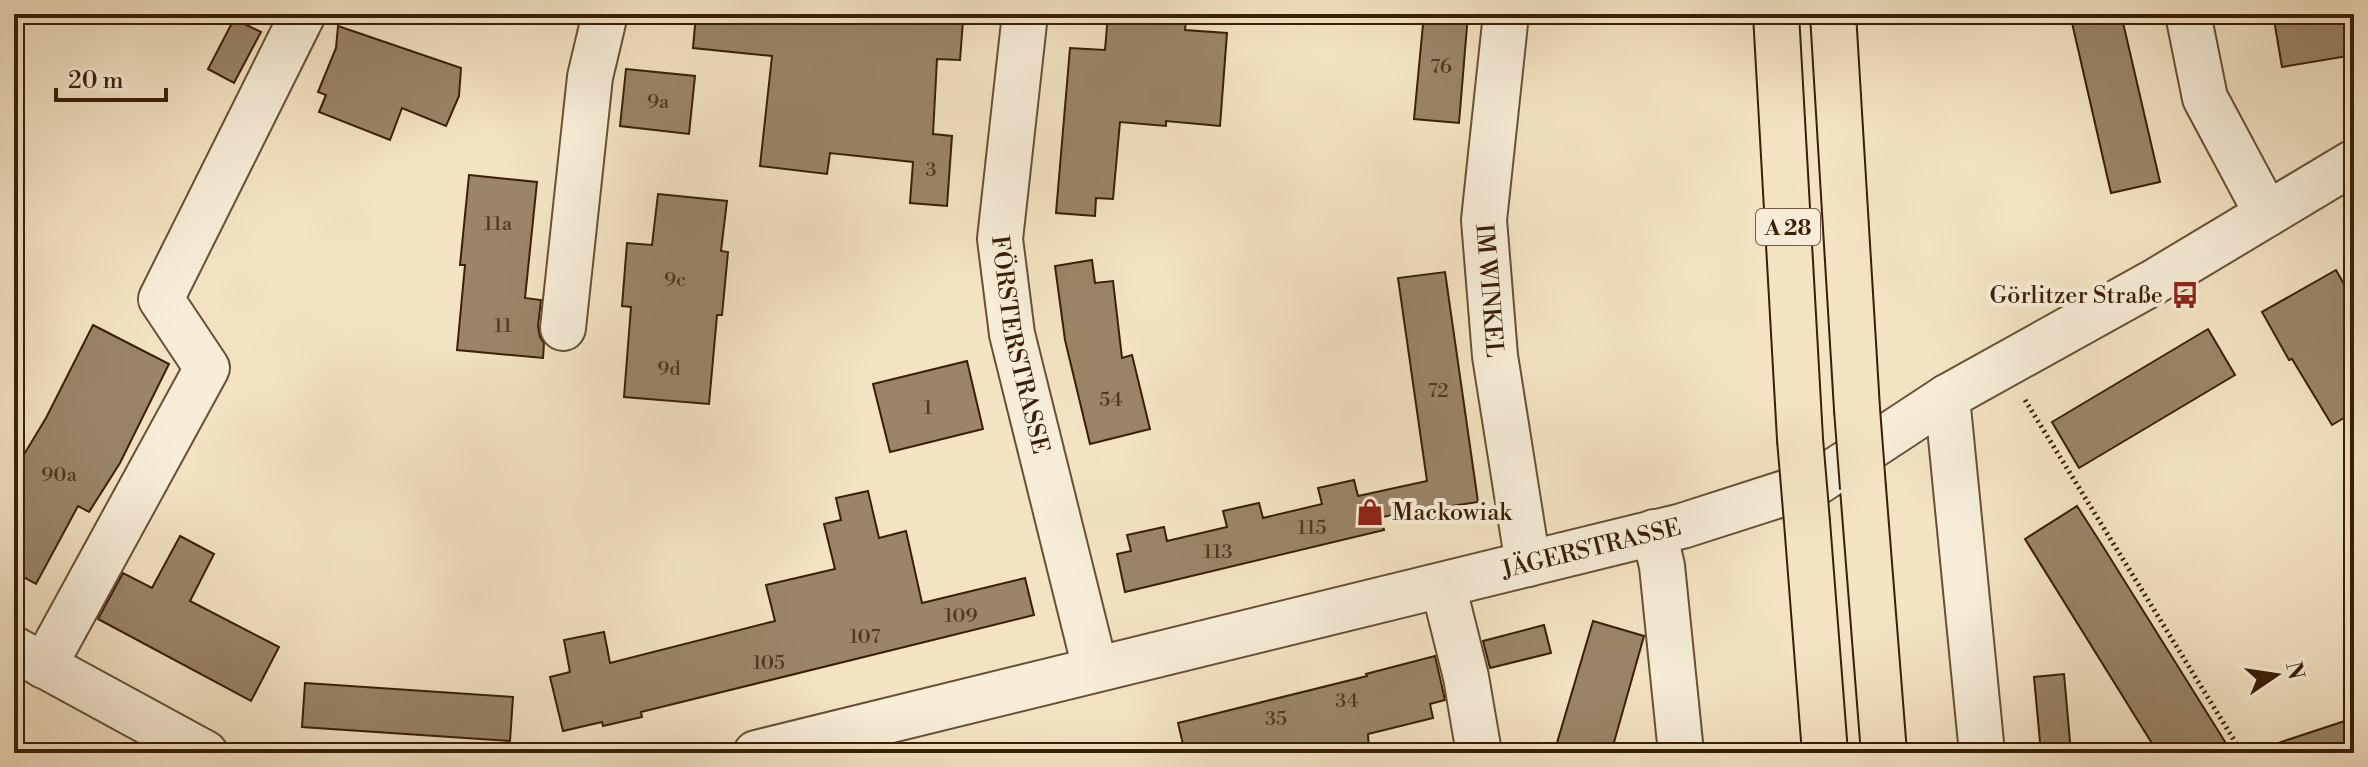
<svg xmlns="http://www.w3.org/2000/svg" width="2368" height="767" font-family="'Libre Bodoni',serif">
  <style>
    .building { fill: #9a8568; stroke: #3a1f06; stroke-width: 2 }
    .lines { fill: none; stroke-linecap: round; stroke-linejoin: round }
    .minor-casing { stroke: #685035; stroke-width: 48 }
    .highway-casing { stroke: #3a1f06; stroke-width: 48 }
    .path { stroke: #3a1f06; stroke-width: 5; stroke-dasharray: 2 4; stroke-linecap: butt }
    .minor { stroke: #f7edd8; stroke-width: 44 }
    .highway { stroke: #f3e3c3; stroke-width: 44 }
    .highway-bridge-casing { stroke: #3a1f06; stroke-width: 48; stroke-linecap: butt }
    .highway-bridge { stroke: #f3e3c3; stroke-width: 44 }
    .labels { text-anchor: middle; stroke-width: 8; stroke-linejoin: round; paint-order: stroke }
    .number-label { font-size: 20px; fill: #52381e }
    .shield { fill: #f7edd8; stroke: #735d45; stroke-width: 2 }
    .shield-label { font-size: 22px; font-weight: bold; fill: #3a1f06 }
    .street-label { font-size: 24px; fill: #3a1f06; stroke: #f7edd8 }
    .poi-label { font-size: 24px; fill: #3a1f06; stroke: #f7edd8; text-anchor: end }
  </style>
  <rect width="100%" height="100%" fill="#f3e3c3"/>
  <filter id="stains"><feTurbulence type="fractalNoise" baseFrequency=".0025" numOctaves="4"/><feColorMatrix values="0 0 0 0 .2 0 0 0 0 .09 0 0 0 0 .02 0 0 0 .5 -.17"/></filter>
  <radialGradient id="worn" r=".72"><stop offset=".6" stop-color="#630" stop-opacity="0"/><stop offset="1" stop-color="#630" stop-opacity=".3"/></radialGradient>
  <g class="building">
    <polygon points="696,14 864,14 963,21 960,60 937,59 933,134 952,136 947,206 910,203 913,162 830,153 827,174 760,166 772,56 693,48"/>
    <polygon points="1108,14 1187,14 1185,30 1227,33 1220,126 1166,121 1166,126 1120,122 1113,199 1096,198 1095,216 1056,213 1070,48 1105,50"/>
    <polygon points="1424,14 1468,14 1459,123 1414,119"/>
    <polygon points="2070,14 2121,14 2160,182 2111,193"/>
    <polygon points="2273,14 2354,14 2354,55 2282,67"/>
    <polygon points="234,19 261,32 234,83 208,69"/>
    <polygon points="338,26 461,68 459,96 446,126 402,108 390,140 319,112 326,95 318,92 336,48"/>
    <polygon points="626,69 695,76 689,134 620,126"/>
    <polygon points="469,175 537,182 525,298 541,300 538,326 540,337 544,343 543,358 457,350 465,265 460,265"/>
    <polygon points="658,194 727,201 721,251 728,252 722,315 717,315 709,404 624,397 631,307 622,306 627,243 652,245"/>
    <polygon points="1092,260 1095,283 1113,281 1122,358 1132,355 1150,429 1090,444 1065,340 1055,266"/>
    <polygon points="2336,270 2354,302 2354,412 2332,425 2292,359 2289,360 2262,312"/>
    <polygon points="1445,272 1478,502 1381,517 1384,530 1125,592 1117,554 1131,551 1127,535 1164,527 1167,541 1227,527 1223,511 1259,503 1263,518 1322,504 1318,488 1354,480 1358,496 1427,481 1398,278"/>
    <polygon points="93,325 169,364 120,463 89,512 78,506 36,584 14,572 14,471 46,418"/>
    <polygon points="2208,329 2235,375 2079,468 2052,422"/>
    <polygon points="967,361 983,429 890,452 873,384"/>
    <polygon points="868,491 879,538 906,531 922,603 1025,578 1034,615 641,712 642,717 603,726 602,722 563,731 550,677 570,672 564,640 604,632 610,663 775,621 766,585 835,569 824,524 841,520 836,498"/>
    <polygon points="2077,506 2102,545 2232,753 2158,753 2025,539"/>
    <polygon points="180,536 214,554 190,601 279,647 251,701 98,619 123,573 152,588"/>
    <polygon points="1593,621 1644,636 1611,753 1554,753"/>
    <polygon points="1544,625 1551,653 1490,668 1483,641"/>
    <polygon points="1435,656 1445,700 1430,704 1433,718 1368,734 1369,753 1185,753 1178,723 1367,676 1366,674"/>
    <polygon points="2064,674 2071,753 2041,753 2034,677"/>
    <polygon points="305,683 513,697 510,741 302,727"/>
    <polygon points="2354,718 2354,753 2267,753 2266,747"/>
  </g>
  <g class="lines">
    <g class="minor-casing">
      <g id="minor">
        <path id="s1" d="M1025,14L1000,239L1012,334L1095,668"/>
        <path id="s2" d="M1506,14L1484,220L1495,356L1528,564"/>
        <polyline points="2188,14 2205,98 2267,214"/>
        <polyline points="563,328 590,77 605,14"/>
        <polyline points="1947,397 1982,753"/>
        <polyline points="1654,532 1662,566 1681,753"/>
        <polyline points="1443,585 1466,677 1479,753"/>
        <polyline points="14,649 205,753"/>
        <polyline points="44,666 207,368 161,299 303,14"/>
        <path id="s3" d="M756,753L1682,526L1816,483L1947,397L2154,282L2354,162"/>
      </g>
    </g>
    <g class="highway-casing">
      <g id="highway">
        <polyline points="1776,14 1800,439"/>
        <polyline points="1833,14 1857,409"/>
        <polyline points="1863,488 1884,753"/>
        <polyline points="1807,522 1825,753"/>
      </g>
    </g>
    <polyline class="path" points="2025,400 2242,753"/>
    <use href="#minor" class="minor"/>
    <use href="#highway" class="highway"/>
    <g class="highway-bridge-casing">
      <g id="highway-bridge">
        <polyline points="1857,409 1863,488"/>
        <polyline points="1800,439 1807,522"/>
      </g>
    </g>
    <use href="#highway-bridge" class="highway-bridge"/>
  </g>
  <defs>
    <g id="bus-bare" transform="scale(2.16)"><path d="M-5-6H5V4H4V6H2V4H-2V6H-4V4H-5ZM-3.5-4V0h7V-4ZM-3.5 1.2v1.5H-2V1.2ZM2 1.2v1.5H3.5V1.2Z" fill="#8f2418" stroke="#f7edd8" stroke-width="2.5" paint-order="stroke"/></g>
    <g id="shop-bare" transform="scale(2.16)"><path d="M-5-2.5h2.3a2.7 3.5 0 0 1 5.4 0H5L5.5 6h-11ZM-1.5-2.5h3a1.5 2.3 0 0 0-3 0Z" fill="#8f2418" stroke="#f7edd8" stroke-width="2.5" paint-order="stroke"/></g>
  </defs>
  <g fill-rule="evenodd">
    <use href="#bus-bare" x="2185" y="295"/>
    <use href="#shop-bare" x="1370" y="512"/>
  </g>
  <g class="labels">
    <g class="number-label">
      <text x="1441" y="73">76</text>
      <text x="658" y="108">9a</text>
      <text x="931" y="176">3</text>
      <text x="498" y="230">11a</text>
      <text x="675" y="286">9c</text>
      <text x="503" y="332">11</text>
      <text x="669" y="375">9d</text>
      <text x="1438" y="397">72</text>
      <text x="1111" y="406">54</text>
      <text x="928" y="414">1</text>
      <text x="59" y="481">90a</text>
      <text x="1312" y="534">115</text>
      <text x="1218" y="558">113</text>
      <text x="961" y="622">109</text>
      <text x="865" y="643">107</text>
      <text x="769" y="669">105</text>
      <text x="1347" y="707">34</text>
      <text x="1276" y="725">35</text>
    </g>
    <rect class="shield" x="1756" y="209" width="64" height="36" rx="6"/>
    <g class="shield-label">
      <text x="1788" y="235">A 28</text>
    </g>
    <g class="street-label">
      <text dy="8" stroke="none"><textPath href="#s2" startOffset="278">IM WINKEL</textPath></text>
      <text dy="8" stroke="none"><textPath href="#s1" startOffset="334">FÖRSTERSTRASSE</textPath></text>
      <text dy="8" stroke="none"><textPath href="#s3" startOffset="860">JÄGERSTRASSE</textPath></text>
    </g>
    <g class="poi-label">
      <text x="2163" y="303">Görlitzer Straße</text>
      <text x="1392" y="520" text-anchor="start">Mackowiak</text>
    </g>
  </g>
  <rect width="2368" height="767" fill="none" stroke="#f3e3c3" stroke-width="48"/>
  <rect x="16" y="16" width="2336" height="735" fill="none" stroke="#3a1f06" stroke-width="4"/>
  <rect x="24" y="24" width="2320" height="719" fill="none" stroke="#3a1f06" stroke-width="2"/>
  <g transform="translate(2276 675) rotate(77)" stroke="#f7edd8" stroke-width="6" paint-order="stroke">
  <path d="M0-6L14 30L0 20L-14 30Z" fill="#3a1f06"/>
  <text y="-12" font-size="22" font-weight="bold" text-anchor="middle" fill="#3a1f06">N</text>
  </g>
  <path d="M56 88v12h110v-12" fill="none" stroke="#3a1f06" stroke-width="4"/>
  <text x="68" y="88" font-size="24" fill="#3a1f06" stroke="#f7edd8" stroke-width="6" paint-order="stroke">20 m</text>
  <rect width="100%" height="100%" filter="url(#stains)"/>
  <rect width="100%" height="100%" fill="url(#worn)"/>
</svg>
